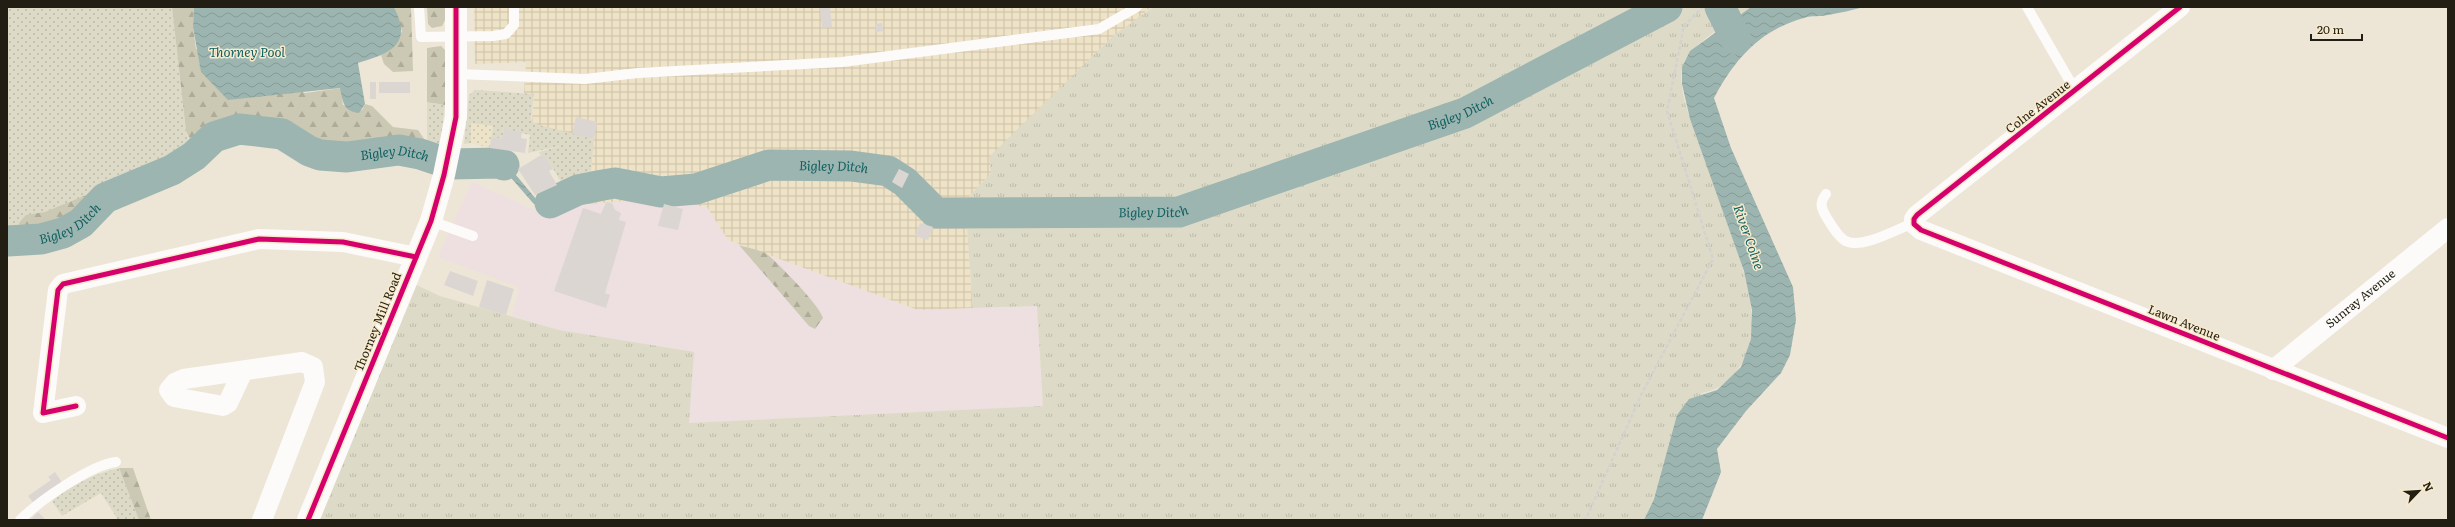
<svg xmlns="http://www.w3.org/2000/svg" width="2455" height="527" font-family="Literata,serif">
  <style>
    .commercial { fill: #eedfe1 }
    .industrial { fill: url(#industrial-grid) }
    .grass { fill: url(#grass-dots) }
    .forest { fill: url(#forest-firs) }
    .sand { fill: url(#sand-dots) }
    .park { fill: url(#park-tufts) }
    .water { fill: url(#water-waves) }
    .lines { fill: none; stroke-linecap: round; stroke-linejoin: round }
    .stream { stroke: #9db5b0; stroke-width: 5 }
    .river { stroke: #9db5b0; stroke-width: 31 }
    .building { fill: #dcd6d3 }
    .path { stroke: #d4d2ce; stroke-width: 2.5; stroke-dasharray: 4 2; stroke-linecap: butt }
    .lane { stroke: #fcfbf9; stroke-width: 10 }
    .street { stroke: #fcfbf9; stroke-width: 20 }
    .secondary { stroke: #fcfbf9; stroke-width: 22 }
    .cycleway-casing { stroke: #f7eacd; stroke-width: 8 }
    .cycleway { stroke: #d6006c; stroke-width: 5 }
    .labels { text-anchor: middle; stroke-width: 3; stroke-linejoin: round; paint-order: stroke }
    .street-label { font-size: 12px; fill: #221e13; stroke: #f7eacd }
    .water-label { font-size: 13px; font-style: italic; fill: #116061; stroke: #f7eacd }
  </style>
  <defs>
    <pattern id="industrial-grid" width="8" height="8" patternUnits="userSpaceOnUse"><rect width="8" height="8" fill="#eee2c7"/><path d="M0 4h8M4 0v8" fill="none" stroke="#ccc1aa"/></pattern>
    <pattern id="grass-dots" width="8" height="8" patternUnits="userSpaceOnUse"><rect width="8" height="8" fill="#dddbc7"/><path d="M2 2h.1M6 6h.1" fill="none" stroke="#bdbcaa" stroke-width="1.8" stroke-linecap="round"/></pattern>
    <pattern id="forest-firs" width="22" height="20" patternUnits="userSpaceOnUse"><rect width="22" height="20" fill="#cbc9b3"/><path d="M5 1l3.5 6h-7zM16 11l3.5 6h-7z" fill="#aeac99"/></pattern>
    <pattern id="sand-dots" width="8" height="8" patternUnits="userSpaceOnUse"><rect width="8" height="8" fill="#ece3c8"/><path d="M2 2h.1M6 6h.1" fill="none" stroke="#cac2ab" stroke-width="1.8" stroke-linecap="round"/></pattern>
    <pattern id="park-tufts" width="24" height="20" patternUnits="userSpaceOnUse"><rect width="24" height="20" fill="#dddbc7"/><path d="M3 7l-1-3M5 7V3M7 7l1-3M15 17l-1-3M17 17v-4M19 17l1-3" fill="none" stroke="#bdbcaa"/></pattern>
    <pattern id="water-waves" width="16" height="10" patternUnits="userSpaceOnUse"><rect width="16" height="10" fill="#9db5b0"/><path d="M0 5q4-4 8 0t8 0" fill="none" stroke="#879b96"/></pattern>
  </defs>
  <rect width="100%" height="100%" fill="#ede6d7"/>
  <polygon class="commercial" points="472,182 534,210 626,201 665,202 707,207 728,240 917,310 1037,306 1043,406 689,423 559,330 512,316 519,287 438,257"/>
  <polygon class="industrial" points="474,7 1153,7 1147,10 965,201 973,308 918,310 728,240 707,207 665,202 626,201 588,204 594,139 541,127 532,122 534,94 524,93 526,62 475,64"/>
  <g class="grass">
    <polygon points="7,7 172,7 186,131 192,150 168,167 108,193 34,231 10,238 7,235"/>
    <polygon points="475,90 534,94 531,119 535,124 594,139 590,183 579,183 546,200 535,195 561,182 546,157 543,159 539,152 560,146 528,153 530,135 504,129 502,139 491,137 471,123 471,143 464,144 469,95"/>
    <polygon points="427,102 445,105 439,156 427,153"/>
    <path d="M119,468L139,520H118L101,493L62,516L52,501C74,484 93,474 119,468Z"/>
  </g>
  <g class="forest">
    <polygon points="172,7 194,7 193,27 196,49 305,93 341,88 343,105 362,110 365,104 372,106 393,127 418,130 427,143 427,153 402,144 380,150 348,153 322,151 308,147 289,133 274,128 252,136 235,135 208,143 196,153 186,131"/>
    <polygon points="394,7 411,7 413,71 393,72 384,64 381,55 389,50 402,31"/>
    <polygon points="427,7 448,7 448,14 442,26 432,28 428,24"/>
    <polygon points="441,46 445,50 445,105 427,102 427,48"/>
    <polygon points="96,191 102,196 86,211 51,232 22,233 19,223 26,215 45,212"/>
    <path d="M739,245C747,248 762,250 768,255C780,265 820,306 823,318L815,329L809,326Z"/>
    <polygon points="119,468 133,468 151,520 139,520"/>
  </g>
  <polygon class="sand" points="471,123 493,126 490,148 471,143"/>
  <path class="park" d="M1153,7H1751C1733,20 1686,46 1682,68C1678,90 1690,118 1697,138C1714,188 1760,290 1751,339C1749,353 1742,366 1732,376C1721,386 1717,390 1702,393L1644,520H315L408,281L440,296L559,330L694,352L689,423L1043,406L1037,306L973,308L965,201L991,173L989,157L1113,36Z"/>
  <g class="water">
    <path d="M194,7H394C397,14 402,24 401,31C401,52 373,58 358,63L365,104L359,113C343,111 343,102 340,88L228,100L201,72L193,27Z"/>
    <path d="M1751,7H1864C1852,10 1840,13 1828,15C1820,17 1812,15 1804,18C1760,30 1735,59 1714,98L1731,148L1793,287L1796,320L1790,355L1781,373L1746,411L1717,449L1721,472L1702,520H1644L1654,499L1677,415L1689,399L1717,390L1741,367L1751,339L1752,310L1744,271L1690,119L1682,84V67L1690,51Z"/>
    <path d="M463,157L506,163L536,199C551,203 557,194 568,187C574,182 583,183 590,183L589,191L539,207L533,203L505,171L496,166L461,167Z"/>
  </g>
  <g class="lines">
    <polyline class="stream" points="7,240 8,241"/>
    <g class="river">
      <polyline points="1720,7 1736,39"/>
      <path id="s1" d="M550,203L578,190L603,185L615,183L661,192L696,189L769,165L851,166L888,171L905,182L936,213L1179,212L1465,113L1667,7"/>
      <path id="s2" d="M8,241L41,239L63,233L81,223L105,198L172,170L194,156L214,137L239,129L282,134L309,151L320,155L347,157L399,150L420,154L450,164L499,163L504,165"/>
    </g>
  </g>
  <g class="building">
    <polygon points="820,7 830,7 832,27 822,28"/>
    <polygon points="882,23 883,31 876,32 875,24"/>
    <rect x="370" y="82" width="6" height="17"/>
    <rect x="379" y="82" width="31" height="11"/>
    <polygon points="576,117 597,122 594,139 572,134"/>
    <polygon points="504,129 522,132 521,138 527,139 525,153 490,148 491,137 502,139"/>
    <polygon points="541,155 543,159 546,157 553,169 549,171 557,185 535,195 518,169"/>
    <polygon points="899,169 909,174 902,188 892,182"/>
    <polygon points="606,202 612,203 615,210 621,213 619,220 626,222 605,293 610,295 606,308 554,291 583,208 601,214"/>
    <polygon points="664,204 683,209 678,230 658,226"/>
    <polygon points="920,223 933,227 928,240 915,236"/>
    <polygon points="450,271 478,281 473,296 444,285"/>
    <polygon points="487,280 514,289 506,315 479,307"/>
    <polygon points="55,472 63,484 34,504 28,496 51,480 48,477"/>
    <polygon points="38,512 46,520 30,520"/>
  </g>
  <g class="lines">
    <polyline class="path" points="1583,520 1586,519 1641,395 1713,259 1667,111 1684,26 1703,7"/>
    <g class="lane">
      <polyline points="419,7 421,37 493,36 506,34 514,25 514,7"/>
      <polyline points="2027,7 2075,90"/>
      <polyline points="457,74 585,79 638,73 842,62 1099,29 1137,7"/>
      <path d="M1826,194C1819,203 1821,208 1827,218C1832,226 1836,234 1844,240C1859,251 1897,229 1913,223"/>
      <polyline points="431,221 473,236"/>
      <path d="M20,520C38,502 90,465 116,462"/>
    </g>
    <g class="street">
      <polyline points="2180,7 1917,215 1914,219 1914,224 1921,230 2448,438"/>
      <path id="s3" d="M2273,370L2448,228"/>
      <polyline points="243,371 228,403 223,406 174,397 169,390 175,383 184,379 302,362 313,367 315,382 262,520"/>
      <polyline points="76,406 43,413 58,290 63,284 259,239 343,242 416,257"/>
    </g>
    <polyline class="secondary" points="308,520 431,221 444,175 456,117 456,7"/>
    <g class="cycleway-casing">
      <g id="cycleway">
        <polyline points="2180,7 1917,215 1914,219 1914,224 1921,230 2448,438"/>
        <polyline points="76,406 43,413 58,290 63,284 259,239 343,242 416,257"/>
        <polyline points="308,520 431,221 444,175 456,117 456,7"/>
      </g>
    </g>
    <use href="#cycleway" class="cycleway"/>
  </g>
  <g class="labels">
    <g class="street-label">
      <text transform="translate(2038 107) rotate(-38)" y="4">Colne Avenue</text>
      <text dy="4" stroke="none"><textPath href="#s3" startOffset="113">Sunray Avenue</textPath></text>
      <text transform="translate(378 322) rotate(-68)" y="4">Thorney Mill Road</text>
      <text transform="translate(2184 323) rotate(22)" y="4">Lawn Avenue</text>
    </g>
    <g class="water-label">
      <text x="247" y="57">Thorney Pool</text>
      <text dy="5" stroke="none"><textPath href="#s1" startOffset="952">Bigley Ditch</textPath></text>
      <text dy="5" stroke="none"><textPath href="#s2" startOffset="426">Bigley Ditch</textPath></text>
      <text dy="5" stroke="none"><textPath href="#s1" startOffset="292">Bigley Ditch</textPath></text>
      <text dy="5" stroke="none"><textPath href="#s1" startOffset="628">Bigley Ditch</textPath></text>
      <text dy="5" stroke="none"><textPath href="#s2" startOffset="66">Bigley Ditch</textPath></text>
      <text transform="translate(1749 237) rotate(71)" y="5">River Colne</text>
    </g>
  </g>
  <rect width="2455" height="527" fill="none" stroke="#221e13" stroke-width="16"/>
  <g transform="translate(2419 491) rotate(65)" stroke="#f7eacd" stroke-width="3" paint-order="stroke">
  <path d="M0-3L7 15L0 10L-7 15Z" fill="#221e13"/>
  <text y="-6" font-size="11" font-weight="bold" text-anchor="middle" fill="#221e13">N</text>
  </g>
  <path d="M2311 34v6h51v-6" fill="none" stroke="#221e13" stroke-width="2"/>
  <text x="2317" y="34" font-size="12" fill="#221e13" stroke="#f7eacd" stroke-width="3" paint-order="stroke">20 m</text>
</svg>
